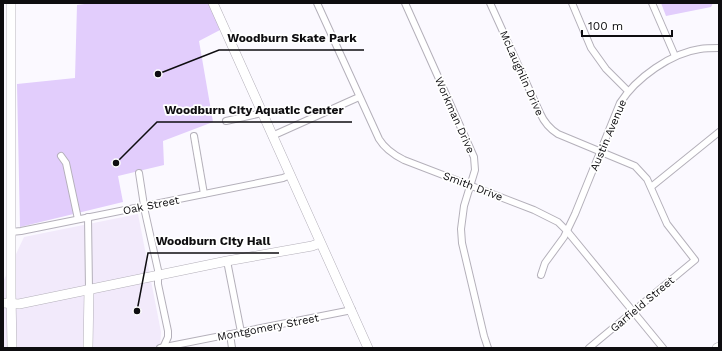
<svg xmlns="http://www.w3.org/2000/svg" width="722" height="351" font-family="'Work Sans',sans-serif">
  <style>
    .built { fill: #f2eafb }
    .green { fill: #e2cdfc }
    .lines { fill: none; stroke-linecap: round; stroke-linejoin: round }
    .street-casing { stroke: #b4b0ba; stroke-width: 8 }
    .secondary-casing { stroke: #b4b0ba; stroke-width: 10 }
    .street { stroke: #fff; stroke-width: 6 }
    .secondary { stroke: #fff; stroke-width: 9 }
    .labels { text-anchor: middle; stroke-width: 3.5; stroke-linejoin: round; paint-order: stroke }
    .street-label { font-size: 11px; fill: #0e0d10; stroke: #fff }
    .leader { fill: none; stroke: #0e0d10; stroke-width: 1.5 }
    .callout-dot { fill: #0e0d10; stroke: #fff; stroke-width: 1.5 }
    .callout-label { font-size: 12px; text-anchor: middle; font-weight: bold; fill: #0e0d10; stroke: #fff; stroke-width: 3.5; stroke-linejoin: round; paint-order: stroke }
  </style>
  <rect width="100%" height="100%" fill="#fbf9ff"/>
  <polygon class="built" points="138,214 161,332 160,348 3,348 3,282 24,237"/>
  <g class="green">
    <polygon points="92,3 209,3 220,30 199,41 213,122 163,141 164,165 118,176 123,202 20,227 17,84 75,78 77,5"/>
    <polygon points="661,3 713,3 711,7 666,16"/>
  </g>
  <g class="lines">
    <g class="street-casing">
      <g id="street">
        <path d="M317,3L379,139C385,149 394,155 404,160L534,210L558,222L567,231L663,348"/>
        <polyline points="405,3 474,157 475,170 464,206 461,229 462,243 484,336 488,348"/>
        <path d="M490,3L540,113C544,122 550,129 558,134L635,166L647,179L667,224L695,260L589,348"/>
        <polyline points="572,3 591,48 606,69 628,91"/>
        <polyline points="652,3 675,56"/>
        <polyline points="226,121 262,113"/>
        <polyline points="194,136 204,194"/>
        <polyline points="272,136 359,97"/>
        <polyline points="61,156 66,163 78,219"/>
        <polyline points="139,173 145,212 158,270 158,284 168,331 168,337 163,348"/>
        <polyline points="651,187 719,132"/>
        <polyline points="88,217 89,289"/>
        <polyline points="11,232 21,231 283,178 290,175"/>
        <polyline points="227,261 241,332"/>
        <path d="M541,275L545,263L564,237L575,214L620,103C636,78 671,53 700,49C706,48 713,48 719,48"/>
        <polyline points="230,334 232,348"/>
        <polyline points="160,348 352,310"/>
      </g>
    </g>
    <g class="secondary-casing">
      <g id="secondary">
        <polyline points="11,3 11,294 12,348"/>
        <polyline points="213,3 368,348"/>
        <polyline points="3,303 19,304 227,261 312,246 320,243"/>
        <polyline points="88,348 89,289"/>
        <polyline points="717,348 719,347"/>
      </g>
    </g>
    <use href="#street" class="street"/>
    <use href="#secondary" class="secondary"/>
  </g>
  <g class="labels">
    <g class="street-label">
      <text transform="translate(522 73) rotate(66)" y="4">McLaughlin Drive</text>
      <text transform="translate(455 115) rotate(66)" y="4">Workman Drive</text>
      <text transform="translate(608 135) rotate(-67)" y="4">Austin Avenue</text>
      <text transform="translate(473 186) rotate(21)" y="4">Smith Drive</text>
      <text transform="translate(151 205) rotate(-11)" y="4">Oak Street</text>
      <text transform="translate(642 304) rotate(-40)" y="4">Garfield Street</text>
      <text transform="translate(268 327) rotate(-11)" y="4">Montgomery Street</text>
    </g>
  </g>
  <path class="leader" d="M158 74L219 50H364M116 163L157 122H352M137 311L148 253H279"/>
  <g class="callout-dot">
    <circle cx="158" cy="74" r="4"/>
    <circle cx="116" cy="163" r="4"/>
    <circle cx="137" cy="311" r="4"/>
  </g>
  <g class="callout-label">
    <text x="292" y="42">Woodburn Skate Park</text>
    <text x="254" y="114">Woodburn City Aquatic Center</text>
    <text x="213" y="245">Woodburn City Hall</text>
  </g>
  <rect width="722" height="351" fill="none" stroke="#0e0d10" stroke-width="8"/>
  <path d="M582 30v6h90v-6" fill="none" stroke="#0e0d10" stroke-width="2"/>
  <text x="588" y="30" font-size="12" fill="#0e0d10" stroke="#ffffff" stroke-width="3" paint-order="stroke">100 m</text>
</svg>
